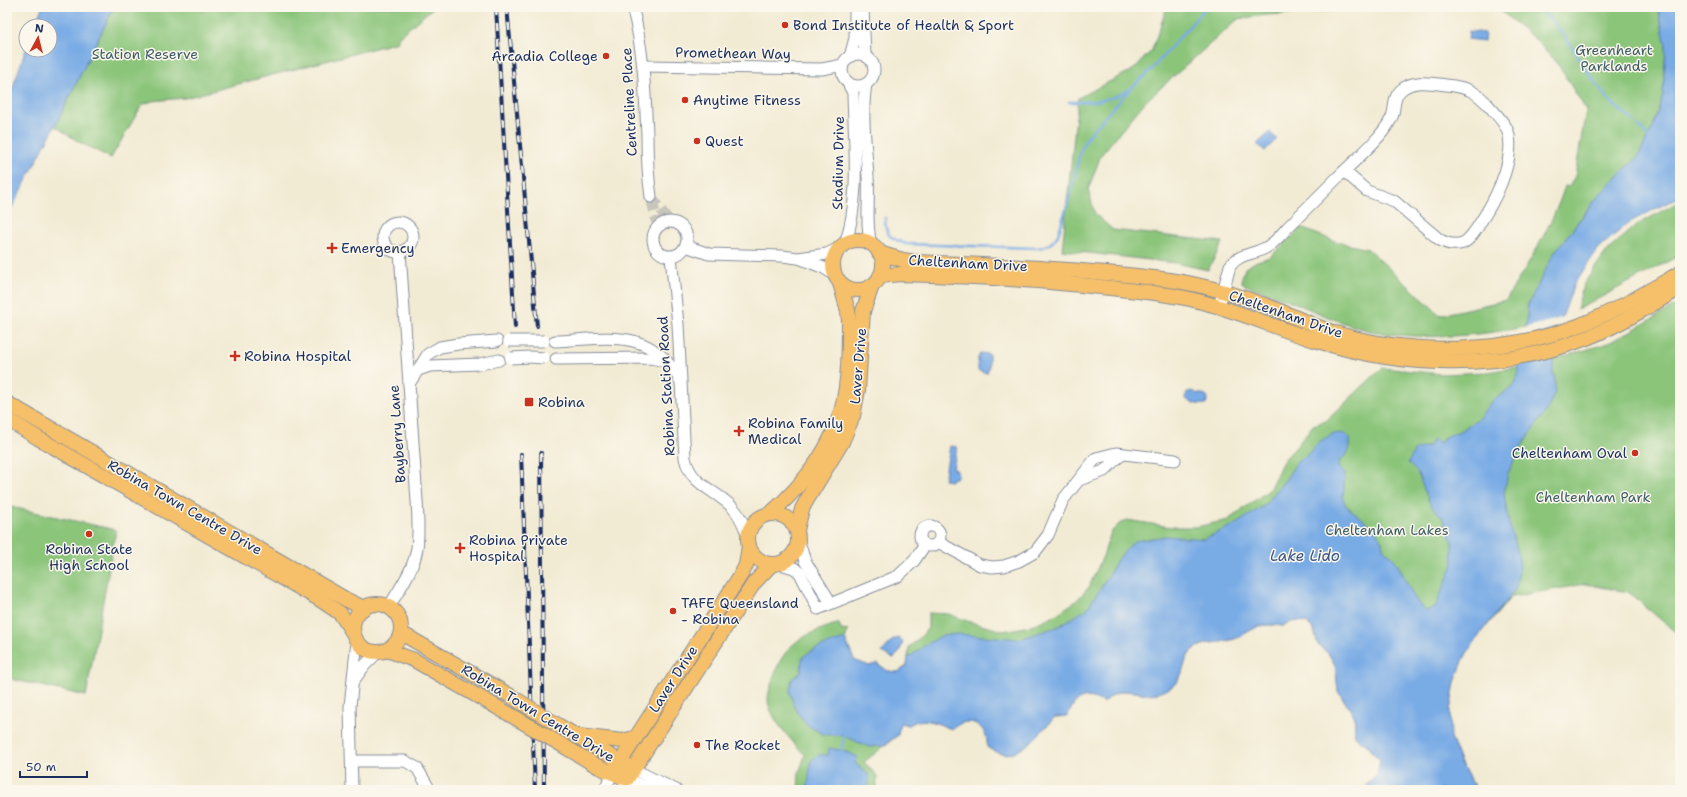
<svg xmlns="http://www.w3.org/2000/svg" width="1687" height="797" font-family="'Shantell Sans',sans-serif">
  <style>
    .green { fill: #8bc57a; stroke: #537a6c }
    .water { fill: #79abe5; stroke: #4a6da2 }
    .pier { fill: #f2ebd4 }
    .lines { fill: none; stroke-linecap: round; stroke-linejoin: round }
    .stream { stroke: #79abe5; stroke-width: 2.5 }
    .minor-tunnel { stroke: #c7c5bc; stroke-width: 11; stroke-dasharray: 11 5.5; stroke-linecap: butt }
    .minor-casing { stroke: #868d99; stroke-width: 13 }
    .major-casing { stroke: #868d99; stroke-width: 16 }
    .minor { stroke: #fff; stroke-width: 11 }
    .major { stroke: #f6c06b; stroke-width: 14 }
    .rail-casing { stroke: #1b2f5e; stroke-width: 4 }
    .rail { stroke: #fbf7ec; stroke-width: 2.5; stroke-dasharray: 8; stroke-linecap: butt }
    .minor-bridge-casing { stroke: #868d99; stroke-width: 13; stroke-linecap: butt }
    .major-bridge-casing { stroke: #868d99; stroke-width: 16; stroke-linecap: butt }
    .minor-bridge { stroke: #fff; stroke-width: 11 }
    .major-bridge { stroke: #f6c06b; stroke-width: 14 }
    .poi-dot { fill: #c8321e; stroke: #fbf7ec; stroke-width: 1.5 }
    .labels { text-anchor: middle; stroke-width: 3; stroke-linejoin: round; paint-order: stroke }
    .poi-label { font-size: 14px; fill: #1b2f5e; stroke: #fbf7ec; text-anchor: start }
    .park-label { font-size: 14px; fill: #3d5c66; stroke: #fbf7ec }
    .street-label { font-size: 14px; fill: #1b2f5e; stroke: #fbf7ec }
    .water-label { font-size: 15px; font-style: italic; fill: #375486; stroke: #fbf7ec }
  </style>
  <rect width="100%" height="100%" fill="#fbf7ec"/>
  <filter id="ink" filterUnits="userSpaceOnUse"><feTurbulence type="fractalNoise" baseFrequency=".025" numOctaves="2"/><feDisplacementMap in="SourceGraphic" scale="8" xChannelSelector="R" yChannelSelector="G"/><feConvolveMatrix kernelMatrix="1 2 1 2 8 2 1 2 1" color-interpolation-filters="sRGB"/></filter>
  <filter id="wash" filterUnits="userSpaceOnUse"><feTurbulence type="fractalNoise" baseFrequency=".012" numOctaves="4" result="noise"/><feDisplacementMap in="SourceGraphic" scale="16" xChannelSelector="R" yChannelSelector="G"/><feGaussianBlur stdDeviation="0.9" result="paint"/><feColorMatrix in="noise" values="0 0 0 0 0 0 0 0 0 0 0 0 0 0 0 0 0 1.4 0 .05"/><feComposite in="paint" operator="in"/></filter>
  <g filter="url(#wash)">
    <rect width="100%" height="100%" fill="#f2ebd4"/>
    <g class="green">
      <polygon points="114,7 434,7 398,37 398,42 185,98 152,101 142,105 111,158 79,142 55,126"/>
      <polygon points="1167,7 1393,7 1266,15 1238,19 1145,102 1101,155 1088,190 1095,214 1113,230 1223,242 1208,270 1176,263 1062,250 1078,98 1134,69 1152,50"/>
      <path d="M1496,7H1658L1666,46L1663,95L1653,127L1638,157L1601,193L1576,224L1528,304L1526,327C1475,336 1422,341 1371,331C1341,324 1314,311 1286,299C1272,294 1259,290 1245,285L1241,281L1245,268L1257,261L1270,257L1301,228L1337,242L1368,249L1440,315L1506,300C1528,263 1552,227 1565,186L1569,187L1575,176L1586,110L1559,66L1535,39Z"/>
      <polygon points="1680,201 1680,255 1577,310 1583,285 1606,252 1635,226"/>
      <path d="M1680,303V636L1628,592L1585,584L1511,597C1496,616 1478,634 1466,655C1454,675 1445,716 1451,738C1456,758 1467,774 1477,790H1363L1371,780L1377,776L1380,760L1370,750L1368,745L1360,741L1355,735V717L1338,691L1336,669L1332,659L1327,652L1318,645L1314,630L1307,623L1299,621L1289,622L1283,626C1276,625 1268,624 1261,626C1251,628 1244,636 1234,639C1220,644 1206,640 1193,650C1179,662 1189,682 1161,692C1141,699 1124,680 1104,703C1087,692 1074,697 1068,716L1055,717C1037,735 1015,768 987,747C989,735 980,721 967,722C961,722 956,726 952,729C935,723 925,715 909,725L900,723L898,735L864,762L878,777L875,790H798L799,773L805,755C792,741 778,727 770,709C766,700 769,691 772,682C784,641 802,636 839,623L841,630L848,631L845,639L854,660L869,666L878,664L888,671L898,672L907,666L909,647L920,638L928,628V613L949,614L967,621L1003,631L1031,626L1057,614L1076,601L1089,587L1103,556L1111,532L1119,524L1127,520L1171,527H1196L1228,520L1269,490L1283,461L1296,447L1313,425L1326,421L1382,368L1441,374L1487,372L1518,367L1562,357L1605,344L1631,331Z"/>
      <polygon points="7,506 116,530 86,696 7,678"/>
    </g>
    <g class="water">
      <polygon points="42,7 114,7 55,126 7,217 7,104 26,49 50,50 50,26 35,26"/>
      <path d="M1658,7H1680V196L1630,222L1599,248L1574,284L1559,326L1553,359V371L1555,380V392L1548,408L1521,447L1508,473L1504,494L1509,524L1516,545L1520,566L1515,590L1481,633L1465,656L1455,682L1450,711L1451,737L1461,765L1477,790H1363L1371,780L1377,776L1380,760L1370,750L1368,745L1360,741L1355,735V717L1338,691L1336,669L1332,659L1327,652L1318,645L1314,630L1307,623L1299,621L1289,622L1283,626C1276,625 1268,624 1261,626C1251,628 1244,636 1234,639C1220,644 1206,640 1193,650C1179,662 1189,682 1161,692C1141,699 1124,680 1104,703C1087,692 1074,697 1068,716L1055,717C1037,735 1015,768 987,747C989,735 980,721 967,722C961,722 956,726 952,729C935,723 925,715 909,725L900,723L898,735L883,746L869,747L844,736L823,734L809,726L799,715L793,704L790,691L792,679L801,672C802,668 801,662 802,659C806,650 836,642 845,639L854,660L869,666L878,664L888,671L898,672L907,666L908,658L924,646L941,636L957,634L1019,639L1057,627L1087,609L1107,578L1117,560L1134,541L1166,536L1204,539L1236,524L1265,505L1286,479L1297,462L1307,455L1319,442L1332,434L1342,433L1350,438C1351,448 1349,455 1340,460L1338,467L1345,474L1343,499L1346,506L1373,527L1381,538L1383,548C1405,563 1406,596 1426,611L1436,606L1453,564L1452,541L1442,517L1431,506L1417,472L1408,463L1415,450L1429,446L1433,439L1440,443L1443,438L1462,430L1480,417L1491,402L1514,386L1519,372L1518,367L1525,340L1528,305L1554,253L1601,193L1638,157L1653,127L1663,94L1666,46Z"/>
      <polygon points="1469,31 1485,33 1484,41 1468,39"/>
      <polygon points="1270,132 1277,139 1265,151 1257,144"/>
      <polygon points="980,353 989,354 989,366 987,373 978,371 978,358"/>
      <path d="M1194,391L1197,394H1203L1208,398L1206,404C1197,405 1192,404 1185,398L1187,392Z"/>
      <polygon points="950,446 957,447 953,469 957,471 958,474 956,478 951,479 951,481 944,480"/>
      <polygon points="898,638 903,642 899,653 894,658 888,656 882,652 893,640"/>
      <polygon points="829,748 844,751 858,757 855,763 869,775 869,784 866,790 807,790 811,761 818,755 828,755"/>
    </g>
    <polygon class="pier" points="1565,317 1561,326 1523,340 1524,328"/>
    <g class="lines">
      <g class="stream">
        <path d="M1536,7C1565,27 1580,64 1602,92C1611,103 1622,112 1634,121"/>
        <path d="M1069,102C1092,102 1108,102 1128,90"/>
        <polyline points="1638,125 1648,137"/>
        <path d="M885,218C885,236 890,238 906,244L1038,248C1048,246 1052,244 1058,235C1063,218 1069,201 1073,183C1077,167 1078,151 1088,136L1130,89L1152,69L1206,7"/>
        <polyline points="841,750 844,736"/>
      </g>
    </g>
  </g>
  <g filter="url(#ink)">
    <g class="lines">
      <g class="minor-tunnel">
        <polyline points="651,197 669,221"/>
        <polyline points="652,201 658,227"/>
      </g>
      <g class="minor-casing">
        <g id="minor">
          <path d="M632,7C644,49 645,92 647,135C647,156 648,176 651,197"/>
          <polyline points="863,7 865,56"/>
          <circle cx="858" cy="70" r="16"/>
          <polyline points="850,57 855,38 855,7"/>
          <polyline points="643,66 822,69 843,65"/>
          <path d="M866,84C861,115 866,146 868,177C870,200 865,222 871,245"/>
          <circle cx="670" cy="239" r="17"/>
          <circle cx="398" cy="237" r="15"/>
          <path d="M845,244C861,199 854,140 853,93L848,83"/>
          <polyline points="686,246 709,254 782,256 798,258 827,254 841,247"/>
          <path d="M671,257L678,324L685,458C691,486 715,489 733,508C741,516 744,526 748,536"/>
          <polyline points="801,259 824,268 835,275"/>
          <path d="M1221,299L1230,266C1239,253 1254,255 1267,247C1276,242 1283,232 1291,224C1306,209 1322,193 1338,177C1354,161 1381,139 1391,119C1396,110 1392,99 1400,91C1412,79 1431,83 1446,85C1467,87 1476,91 1490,107C1496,114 1503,121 1507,129C1517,154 1498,194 1485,215C1479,224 1473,238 1463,243C1454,246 1447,244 1440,240L1394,201L1367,191L1344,171"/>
          <path d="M555,341C607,339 650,326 680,380"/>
          <polyline points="556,359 651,358 665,361"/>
          <polyline points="418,370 430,366 480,364 499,360"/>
          <polyline points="409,384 428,354 440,347 458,344 497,341"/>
          <polyline points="1079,480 1104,471 1115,460 1123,454"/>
          <circle cx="930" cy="536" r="10"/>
          <polyline points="799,542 805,561 831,603"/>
          <polyline points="938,542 980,565 992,567 1004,566 1019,561 1035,552 1048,535 1063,500 1096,458 1116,453 1175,460"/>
          <polyline points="780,564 794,568 800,573 818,609 898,576 914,561 925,545"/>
          <path d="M389,607C399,589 414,570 417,548C419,533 418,517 417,501L400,252"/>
          <polyline points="354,680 365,665 378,652"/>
          <polyline points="352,761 405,761 417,768 430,790"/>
          <polyline points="633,769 676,790"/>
          <polyline points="352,790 350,706 357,641"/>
          <polyline points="604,790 613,773"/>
          <polyline points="622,790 627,779 653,790"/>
        </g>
      </g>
      <g class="major-casing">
        <g id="major">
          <circle cx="858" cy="265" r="25"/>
          <path d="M879,253L903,260L916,262C979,265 1043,267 1106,273C1136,276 1167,278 1197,285C1220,290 1243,297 1265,305C1289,314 1311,325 1335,333C1413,356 1502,354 1578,326C1614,312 1647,292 1680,273"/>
          <path d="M880,276L900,274C970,276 1040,280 1110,288C1137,291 1164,293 1190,299C1236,309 1277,329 1321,342C1403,367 1494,371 1576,342C1613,329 1646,308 1680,288"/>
          <polyline points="7,403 347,600 364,608"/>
          <polyline points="7,419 38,438 319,599 340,613 353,633"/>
          <path d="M771,513C803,485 831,449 842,408C849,380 849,350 849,322L848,311L840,283"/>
          <circle cx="773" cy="539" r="25"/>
          <polyline points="797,530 802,509 808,498 842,442 853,416 858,390 863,311 872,286"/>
          <circle cx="377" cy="628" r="24"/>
          <polyline points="401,633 509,695"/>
          <polyline points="387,650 414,660 509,714"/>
          <polyline points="561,727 628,766"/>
          <polyline points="578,736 623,741 634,738"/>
          <polyline points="562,745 599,767 627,779 754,583 772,564"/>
          <polyline points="613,773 742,573 746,565 749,546"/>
        </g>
      </g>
      <use href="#minor" class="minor"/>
      <use href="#major" class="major"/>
      <g class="rail-casing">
        <g id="rail">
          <polyline points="496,7 515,327"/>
          <polyline points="507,7 537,326"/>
          <polyline points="541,453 544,790"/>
          <polyline points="521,454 535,790"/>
        </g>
      </g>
      <use href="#rail" class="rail"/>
      <g class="minor-bridge-casing">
        <g id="minor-bridge">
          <polyline points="509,341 544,341"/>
          <polyline points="511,358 530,357 544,358"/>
        </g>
      </g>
      <g class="major-bridge-casing">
        <g id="major-bridge">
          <polyline points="509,695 561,727"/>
          <polyline points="509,714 562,745"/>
        </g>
      </g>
      <use href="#minor-bridge" class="minor-bridge"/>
      <use href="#major-bridge" class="major-bridge"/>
    </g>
  </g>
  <g class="poi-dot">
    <circle cx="785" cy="25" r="4"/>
    <circle cx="606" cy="56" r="4"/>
    <circle cx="685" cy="100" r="4"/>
    <circle cx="697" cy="141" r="4"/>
    <path d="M330 242h4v4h4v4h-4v4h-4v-4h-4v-4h4z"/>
    <path d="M233 350h4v4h4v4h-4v4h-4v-4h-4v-4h4z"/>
    <rect x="524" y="397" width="10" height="10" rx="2"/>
    <path d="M737 425h4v4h4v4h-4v4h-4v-4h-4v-4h4z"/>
    <circle cx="1635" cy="453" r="4"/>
    <circle cx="89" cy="534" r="4"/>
    <path d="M458 542h4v4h4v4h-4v4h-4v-4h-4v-4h4z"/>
    <circle cx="673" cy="611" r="4"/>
    <circle cx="697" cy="745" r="4"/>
  </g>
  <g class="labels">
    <g class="poi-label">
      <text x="793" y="30">Bond Institute of Health &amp; Sport</text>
      <text x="598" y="61" text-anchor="end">Arcadia College</text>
      <text x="693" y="105">Anytime Fitness</text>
      <text x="705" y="146">Quest</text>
      <text x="341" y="253">Emergency</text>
      <text x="244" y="361">Robina Hospital</text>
      <text x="538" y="407">Robina</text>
      <text x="748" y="428">Robina Family<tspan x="748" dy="16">Medical</tspan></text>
      <text x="1627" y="458" text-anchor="end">Cheltenham Oval</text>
      <text x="469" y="545">Robina Private<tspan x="469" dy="16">Hospital</tspan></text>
      <text x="89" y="554" text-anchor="middle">Robina State<tspan x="89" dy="16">High School</tspan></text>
      <text x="681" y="608">TAFE Queensland<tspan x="681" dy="16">- Robina</tspan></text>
      <text x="705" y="750">The Rocket</text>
    </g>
    <g class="park-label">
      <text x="1614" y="55">Greenheart<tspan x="1614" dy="16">Parklands</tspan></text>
      <text x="145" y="59">Station Reserve</text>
      <text x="1593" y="502">Cheltenham Park</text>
      <text x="1387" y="535">Cheltenham Lakes</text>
    </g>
    <g class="street-label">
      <text transform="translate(733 53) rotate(1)" y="5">Promethean Way</text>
      <text transform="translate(629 102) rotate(-93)" y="5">Centreline Place</text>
      <text transform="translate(838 163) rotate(-89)" y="5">Stadium Drive</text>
      <text transform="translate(968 263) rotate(3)" y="5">Cheltenham Drive</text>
      <text transform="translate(1286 314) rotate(19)" y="5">Cheltenham Drive</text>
      <text transform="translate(858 366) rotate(-85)" y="5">Laver Drive</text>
      <text transform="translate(666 386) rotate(-93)" y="5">Robina Station Road</text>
      <text transform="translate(397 434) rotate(-94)" y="5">Bayberry Lane</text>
      <text transform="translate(185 507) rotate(30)" y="5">Robina Town Centre Drive</text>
      <text transform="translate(673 679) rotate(-57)" y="5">Laver Drive</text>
      <text transform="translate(538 713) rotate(31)" y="5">Robina Town Centre Drive</text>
    </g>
    <g class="water-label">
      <text x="1305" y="561">Lake Lido</text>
    </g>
  </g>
  <rect width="1687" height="797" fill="none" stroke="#fbf7ec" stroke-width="24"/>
  <g transform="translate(38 38) rotate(7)"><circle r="19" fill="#fbf7ec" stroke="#a1a7b3"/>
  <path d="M0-3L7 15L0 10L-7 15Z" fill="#c8321e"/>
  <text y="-6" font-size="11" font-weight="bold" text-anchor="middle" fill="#1b2f5e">N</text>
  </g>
  <path d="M20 771v6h67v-6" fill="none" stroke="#1b2f5e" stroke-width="2"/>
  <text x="26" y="771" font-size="12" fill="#1b2f5e" stroke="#fbf7ec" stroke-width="3" paint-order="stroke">50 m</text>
</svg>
